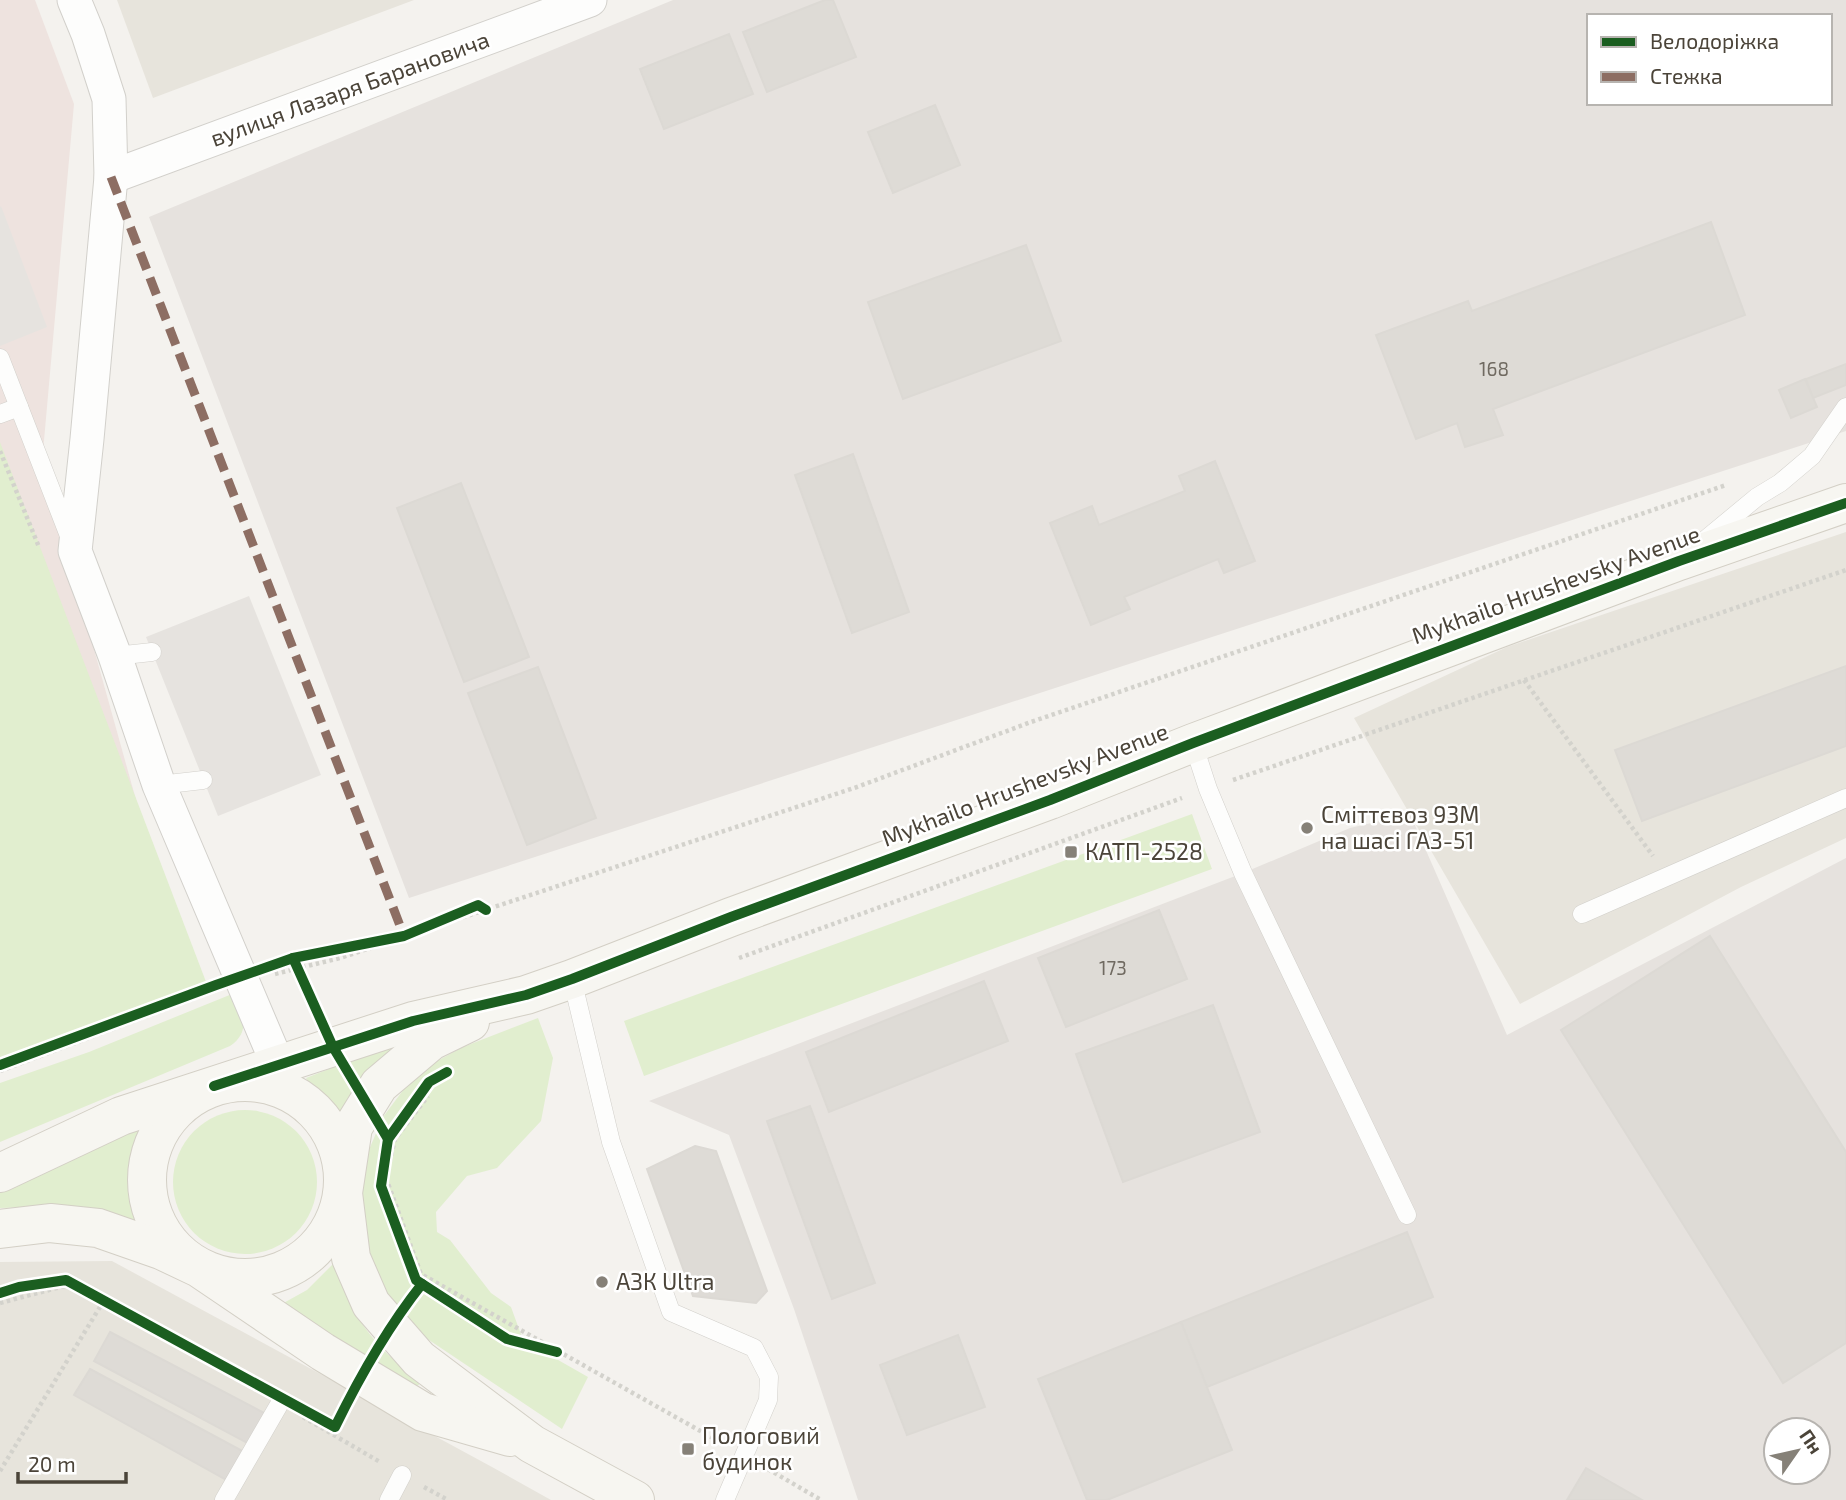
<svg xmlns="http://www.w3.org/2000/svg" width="1846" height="1500" font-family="'Exo 2',sans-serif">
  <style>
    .residential { fill: #e7e4dc }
    .industrial { fill: #e6e2de; fill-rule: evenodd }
    .medical { fill: #eee3df }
    .green { fill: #e1eecf }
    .parking { fill: #e6e3df }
    .building { fill: #dedbd6; stroke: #dcd9d4; stroke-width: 2 }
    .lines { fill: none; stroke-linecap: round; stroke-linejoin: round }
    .lane-casing { stroke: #d2d0cb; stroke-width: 19 }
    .street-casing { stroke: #d2d0cb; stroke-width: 35 }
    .secondary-casing { stroke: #d3cfc5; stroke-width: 40 }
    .path { stroke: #d3d2cc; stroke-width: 4.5; stroke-dasharray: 3.5 3.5; stroke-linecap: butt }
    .lane { stroke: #fdfdfc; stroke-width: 18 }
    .street { stroke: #fdfdfc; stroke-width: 33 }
    .secondary { stroke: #f7f6f1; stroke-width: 38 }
    .quiet { stroke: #8d6e63; stroke-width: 9; stroke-dasharray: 18 9; stroke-linecap: butt }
    .cycleway-casing { stroke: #fff; stroke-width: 15 }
    .cycleway { stroke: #1b5e20; stroke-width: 10 }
    .poi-dot { fill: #868178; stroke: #fff; stroke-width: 2.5 }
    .labels { text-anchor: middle; stroke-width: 5; stroke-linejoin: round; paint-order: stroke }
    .number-label { font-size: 19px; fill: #706a61 }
    .street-label { font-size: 23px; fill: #4b4439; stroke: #fff }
    .poi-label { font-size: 23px; fill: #4b4439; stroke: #fff; text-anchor: start }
  </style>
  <rect width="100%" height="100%" fill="#f4f2ee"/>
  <g class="residential">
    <polygon points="117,0 414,0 153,98"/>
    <polygon points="1846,532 1846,838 1741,887 1520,1004 1354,718 1507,647"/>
    <polygon points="112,1261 492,1467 551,1500 0,1500 0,1262"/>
  </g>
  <g class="industrial">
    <path d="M673,0H1846V431L409,898L149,217ZM1589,16H1830V103H1589Z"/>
    <path d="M1410,814L1507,1035L1846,858V1500H858L794,1309L729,1135L649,1101L1243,873L1350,828ZM1776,1430H1818V1472H1776Z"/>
  </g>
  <polygon class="medical" points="0,0 35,0 74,104 42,463 186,979 0,1053"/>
  <g class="green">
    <polygon points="0,442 208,987 0,1060"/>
    <polygon points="1192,814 1212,869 644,1076 624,1021"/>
    <path d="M237,992C243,1014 251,1032 230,1046L0,1142V1083L89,1052Z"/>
    <polygon points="538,1018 553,1058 541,1121 497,1168 467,1176 436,1212 437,1232 450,1240 491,1293 511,1307 523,1340 588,1377 562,1429 423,1336 387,1295 370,1258 363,1202 362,1181 368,1152 383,1117 407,1085 426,1067 463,1047"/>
    <polygon points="403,1040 338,1121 330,1119 306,1078"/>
    <circle cx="245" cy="1182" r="72"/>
    <path d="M144,1124C127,1167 128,1180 137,1225L59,1206L0,1208V1186Z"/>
    <path d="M335,1262C341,1277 345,1295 353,1309C368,1336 392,1362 418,1378L419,1385L412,1387L280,1305L307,1290Z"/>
  </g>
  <g class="parking">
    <polygon points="1,206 47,327 0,346 0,207"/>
    <polygon points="249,596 321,775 218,816 146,637"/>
  </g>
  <g class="building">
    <polygon points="825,0 833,0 856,57 767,92 743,32"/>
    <polygon points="729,34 753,94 664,129 640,69"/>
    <polygon points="935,105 960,165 893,193 868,132"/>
    <polygon points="1711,222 1745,315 1493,409 1503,435 1465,447 1457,423 1416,439 1376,335 1468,301 1472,311"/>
    <polygon points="1026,245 1061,341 903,399 868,302"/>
    <polygon points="1846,364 1846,385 1813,398 1806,379"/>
    <polygon points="1805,379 1817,407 1791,418 1779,390"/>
    <polygon points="853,454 909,612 852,633 795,475"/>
    <polygon points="1215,461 1255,561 1224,573 1218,559 1124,597 1130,609 1091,625 1050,523 1092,506 1099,525 1185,491 1179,476"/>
    <polygon points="461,483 529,657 464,682 397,508"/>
    <polygon points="1846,666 1846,746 1642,821 1615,750"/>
    <polygon points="538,667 596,818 527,845 468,693"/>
    <polygon points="1159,910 1187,979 1066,1027 1038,958"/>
    <polygon points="1710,936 1846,1152 1846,1343 1783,1383 1561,1030"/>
    <polygon points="984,981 1008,1041 829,1112 806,1052"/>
    <polygon points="1213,1005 1260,1132 1123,1182 1076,1054"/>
    <polygon points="810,1106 875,1283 832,1299 767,1121"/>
    <polygon points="695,1146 716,1151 767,1291 756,1303 693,1296 647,1169"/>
    <polygon points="1407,1232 1433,1297 1207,1387 1181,1322"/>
    <polygon points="1181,1322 1232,1450 1107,1500 1087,1500 1038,1379"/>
    <polygon points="110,1332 266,1414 251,1445 94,1361"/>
    <polygon points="958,1335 985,1407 907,1435 880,1365"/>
    <polygon points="90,1369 246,1453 232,1483 74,1395"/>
    <polygon points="1586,1468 1642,1500 1567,1500"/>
  </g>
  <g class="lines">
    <g class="lane-casing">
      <g id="lane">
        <polyline points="0,358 71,541"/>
        <polyline points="0,414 19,407"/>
        <polyline points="1705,540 1757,497 1780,483 1812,456 1846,407"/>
        <polyline points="115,656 152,652"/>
        <polyline points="1193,743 1208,789 1243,873 1407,1215"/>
        <polyline points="159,785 203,780"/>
        <polyline points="1582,914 1846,798"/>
        <polyline points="572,979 611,1142 671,1312 754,1348 769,1377 768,1400 725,1500"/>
        <polyline points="224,1500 280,1403"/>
        <polyline points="389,1500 402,1475"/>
      </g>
    </g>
    <g class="street-casing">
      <g id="street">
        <polyline points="74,0 88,34 109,99 111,177 87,439 75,551 115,656 159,785 278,1065"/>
        <polyline points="111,177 590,0"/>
      </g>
    </g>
    <g class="secondary-casing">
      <g id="secondary">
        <polyline points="470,1022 431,1041 379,1085 353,1127 343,1193 351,1258 371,1304 419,1359 532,1444 635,1500"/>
        <circle cx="245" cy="1180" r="98"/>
        <polyline points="0,1173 121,1116 413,1021 526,995 572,979 731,917 1050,800 1193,743 1679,561 1846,503"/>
        <polyline points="0,1229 50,1223 98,1228 161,1250 199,1268 323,1352 423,1412 510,1437"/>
      </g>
    </g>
    <g class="path">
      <polyline points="0,451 39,547"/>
      <polyline points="1524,680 1653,856"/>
      <polyline points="1233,780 1846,570"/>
      <polyline points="739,958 1182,798"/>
      <polyline points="275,974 340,958 857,787 1031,722 1726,485"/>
      <polyline points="0,1071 211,992"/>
      <polyline points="388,1169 395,1139 428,1096"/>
      <polyline points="386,1178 421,1274 720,1442"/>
      <polyline points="0,1303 68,1285 256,1390"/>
      <polyline points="303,1417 380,1462"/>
      <polyline points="768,1469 821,1500"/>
      <polyline points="0,1471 103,1302"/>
      <polyline points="424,1487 448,1500"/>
    </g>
    <use href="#lane" class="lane"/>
    <use href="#street" class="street"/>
    <use href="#secondary" class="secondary"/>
    <polyline class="quiet" points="111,177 404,936"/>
    <g class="cycleway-casing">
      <g id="cycleway">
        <polyline points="293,958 404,936 478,905 486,910"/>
        <polyline points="0,1065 216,985 293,958 333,1047 388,1139"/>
        <polyline points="447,1072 429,1082 388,1139 381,1186 416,1280 507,1339 557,1352"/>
        <polyline points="214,1086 413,1021 526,995 572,979 731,917 1050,800 1193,743 1679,561 1846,503"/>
        <path d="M0,1293L19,1287L66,1280L335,1427C360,1376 387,1328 422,1284"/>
      </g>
    </g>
    <use href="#cycleway" class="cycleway"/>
  </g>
  <g class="poi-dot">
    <circle cx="1307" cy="828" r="7"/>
    <rect x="1064" y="845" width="14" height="14" rx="3.5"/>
    <circle cx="602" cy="1282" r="7"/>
    <rect x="681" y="1442" width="14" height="14" rx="3.5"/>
  </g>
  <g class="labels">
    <g class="number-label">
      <text x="1494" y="376">168</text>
      <text x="1113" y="975">173</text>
    </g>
    <g class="street-label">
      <text transform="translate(350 89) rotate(-20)" y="8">вулиця Лазаря Барановича</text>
      <text transform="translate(1556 585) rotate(-20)" y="8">Mykhailo Hrushevsky Avenue</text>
      <text transform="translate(1025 785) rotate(-21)" y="8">Mykhailo Hrushevsky Avenue</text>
    </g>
    <g class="poi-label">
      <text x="1321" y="823">Сміттєвоз 93М<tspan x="1321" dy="26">на шасі ГАЗ-51</tspan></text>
      <text x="1085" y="860">КАТП-2528</text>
      <text x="616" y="1290">АЗК Ultra</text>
      <text x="702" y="1444">Пологовий<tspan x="702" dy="26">будинок</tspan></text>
    </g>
  </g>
  <rect x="1587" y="14" width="245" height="91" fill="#ffffff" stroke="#b7b4b0" stroke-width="2"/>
  <rect x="1601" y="37" width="35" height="10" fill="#1b5e20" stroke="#b7b4b0" stroke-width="2"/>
  <text x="1650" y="49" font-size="21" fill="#4b4439">Велодоріжка</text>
  <rect x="1601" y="72" width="35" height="10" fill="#8d6e63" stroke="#b7b4b0" stroke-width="2"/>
  <text x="1650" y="84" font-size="21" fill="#4b4439">Стежка</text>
  <g transform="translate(1797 1451) rotate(56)"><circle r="33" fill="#ffffff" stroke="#b7b4b0" stroke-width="2"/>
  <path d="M0-5L12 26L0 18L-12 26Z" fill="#868178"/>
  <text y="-10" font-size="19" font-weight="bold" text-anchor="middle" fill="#4b4439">Пн</text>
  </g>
  <path d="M18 1472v10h108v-10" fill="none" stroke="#4b4439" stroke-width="3.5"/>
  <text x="28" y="1472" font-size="21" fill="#4b4439" stroke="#ffffff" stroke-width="5" paint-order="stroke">20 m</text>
</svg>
